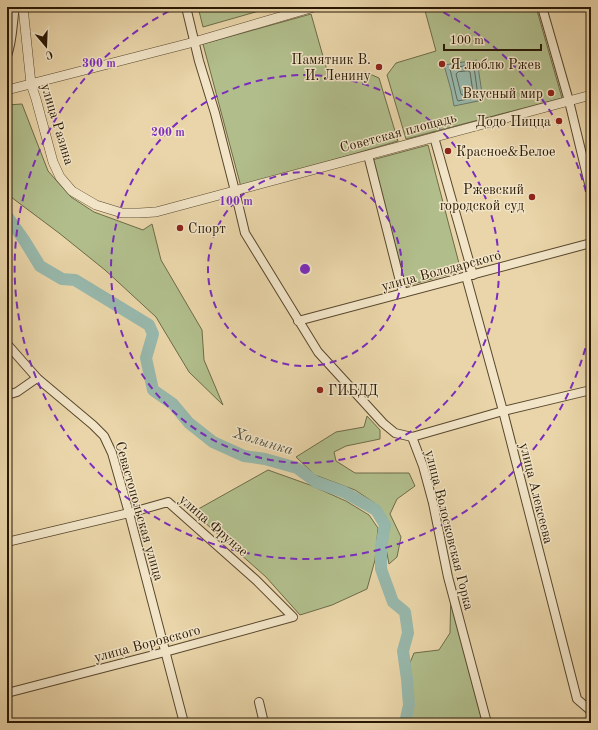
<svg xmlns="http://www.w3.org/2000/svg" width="598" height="730" font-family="'Old Standard TT',serif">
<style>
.green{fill:#b1be8c;stroke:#6d6b48}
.water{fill:#97b8ac;stroke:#6b7869}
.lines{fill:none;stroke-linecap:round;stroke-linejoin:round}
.shore{stroke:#606858;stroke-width:1}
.river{stroke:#97b8ac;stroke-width:12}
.minor-casing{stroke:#59472d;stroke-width:10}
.tertiary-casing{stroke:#59472d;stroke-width:10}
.minor{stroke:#f1e4c7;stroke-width:8}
.tertiary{stroke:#f1e4c7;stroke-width:9}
.ring{fill:none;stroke:#7b2cbf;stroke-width:2;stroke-dasharray:7 5}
.poi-dot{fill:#8f2418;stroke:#f1e4c7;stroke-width:1.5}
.labels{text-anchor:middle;stroke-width:3;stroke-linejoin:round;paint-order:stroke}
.poi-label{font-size:14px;fill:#291804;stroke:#f1e4c7;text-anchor:end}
.street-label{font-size:14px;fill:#291804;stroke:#f1e4c7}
.water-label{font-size:15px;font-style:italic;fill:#50503f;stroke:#f1e4c7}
.centre{fill:#7b2cbf;stroke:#f1e4c7;stroke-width:2}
.ring-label{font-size:12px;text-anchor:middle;font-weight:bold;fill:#7b2cbf;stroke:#f1e4c7;stroke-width:3;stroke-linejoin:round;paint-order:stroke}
</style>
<rect width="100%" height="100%" fill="#e9d5a9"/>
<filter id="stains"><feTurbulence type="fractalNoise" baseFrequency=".005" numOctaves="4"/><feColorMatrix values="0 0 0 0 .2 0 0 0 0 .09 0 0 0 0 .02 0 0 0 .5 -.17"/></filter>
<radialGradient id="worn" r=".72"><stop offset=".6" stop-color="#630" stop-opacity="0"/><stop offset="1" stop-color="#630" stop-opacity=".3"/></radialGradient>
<!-- green -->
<g class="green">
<polygon points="198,7 273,7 203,27"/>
<polygon points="424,7 536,7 562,98 406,139 387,75 396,63 436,51"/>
<polygon points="311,14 330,81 365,72 379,78 398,141 241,187 203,44"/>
<polygon points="22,104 48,171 71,197 94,212 143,230 152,224 161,260 202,330 204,360 223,405 189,372 156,317 105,270 59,233 7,194 7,105"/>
<polygon points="428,145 461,271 406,286 372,160"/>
<polygon points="367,416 380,430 380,439 346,446 334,452 336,461 355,473 409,473 415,486 397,499 390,514 401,537 397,557 389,564 385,543 388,521 376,504 355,490 315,475 296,457 336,432 364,427"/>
<polygon points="268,470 310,485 346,501 369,515 378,528 375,560 367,589 332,605 300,615 266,577 193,512"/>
<polygon points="451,588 486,723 410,723 409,665 414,653 439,650 450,633"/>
</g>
<!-- water -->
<polygon class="water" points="477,60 483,100 454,106 451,90 444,65"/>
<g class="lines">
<!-- shore -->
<g class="shore">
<polygon points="472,65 474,67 478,96 477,97 458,101 457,99 450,69 452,68"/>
<polygon points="468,71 470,72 473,92 471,93 462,95 461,94 456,74 458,72"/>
</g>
<!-- river -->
<polyline class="river" points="7,216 24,240 40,266 62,279 75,280 149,325 153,334 146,358 153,390 173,404 189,423 213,442 244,456 265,459 297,468 316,482 344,492 376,510 385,525 381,547 381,569 393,602 405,612 408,633 403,651 407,679 409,705 405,723"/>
<!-- minor casing -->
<g class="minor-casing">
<g id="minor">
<polyline points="186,7 199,61 215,113 235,191 245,233 318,352 340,376 383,423 395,433 412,437 503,411 591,390"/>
<polyline points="542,7 569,101 591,192"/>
<path d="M7,56C13,39 12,25 15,7"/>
<polyline points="434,137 473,275"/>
<polyline points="368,155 403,293"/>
<polyline points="466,276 503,411 577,699 591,711"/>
<polyline points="298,321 591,243"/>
<polyline points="7,344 37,378 93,425 104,436 112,453 129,513 184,723"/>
<polyline points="7,395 17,392 37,378"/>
<polyline points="412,437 423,466 433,503 448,577 487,723"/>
<polyline points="7,542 129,513 168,502 256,580 293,617 165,652 7,693"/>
<polyline points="259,702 264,723"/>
</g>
</g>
<!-- tertiary casing -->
<g class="tertiary-casing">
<g id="tertiary">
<polyline points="23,7 31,84 36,99 53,162 60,177 72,191 96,205 122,213 139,213 156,212 591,95"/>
<polyline points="7,90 194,42 314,7"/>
</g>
</g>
<!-- minor -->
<use href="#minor" class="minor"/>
<!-- tertiary -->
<use href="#tertiary" class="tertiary"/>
</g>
<!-- distance rings -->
<g class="ring">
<circle cx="305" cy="269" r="97"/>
<circle cx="305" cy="269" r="194"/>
<path d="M591 325A291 291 0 1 1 177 7M433 7A291 291 0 0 1 591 213"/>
</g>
<!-- markers -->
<g class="poi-dot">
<circle cx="442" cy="64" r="4"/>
<circle cx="379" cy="67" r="4"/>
<circle cx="551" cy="93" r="4"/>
<circle cx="559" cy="121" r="4"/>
<circle cx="448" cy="151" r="4"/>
<circle cx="532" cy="197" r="4"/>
<circle cx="180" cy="228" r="4"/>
<circle cx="320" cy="390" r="4"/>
</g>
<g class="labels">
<!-- poi labels -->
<g class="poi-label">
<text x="371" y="64">Памятник В.<tspan x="371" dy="16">И. Ленину</tspan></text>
<text x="450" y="69" text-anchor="start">Я люблю Ржев</text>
<text x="543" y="98">Вкусный мир</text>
<text x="551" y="126">Додо Пицца</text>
<text x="456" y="156" text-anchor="start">Красное&amp;Белое</text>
<text x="524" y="194">Ржевский<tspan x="524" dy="16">городской суд</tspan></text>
<text x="188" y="233" text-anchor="start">Спорт</text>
<text x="328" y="395" text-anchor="start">ГИБДД</text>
</g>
<!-- street labels -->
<g class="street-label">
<text transform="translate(58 124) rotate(73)" y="5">улица Разина</text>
<text transform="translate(398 132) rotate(-15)" y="5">Советская площадь</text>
<text transform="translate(441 270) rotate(-15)" y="5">улица Володарского</text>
<text transform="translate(537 493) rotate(76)" y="5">улица Алексеева</text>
<text transform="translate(140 511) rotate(74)" y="5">Севастопольская улица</text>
<text transform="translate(214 525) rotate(41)" y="5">улица Фрунзе</text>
<text transform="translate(450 530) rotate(76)" y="5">улица Волосковская Горка</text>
<text transform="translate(147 643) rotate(-15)" y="5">улица Воровского</text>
</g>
<!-- water labels -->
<g class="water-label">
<text transform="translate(263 441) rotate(17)" y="5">Холынка</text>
</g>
</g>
<circle cx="305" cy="269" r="6" class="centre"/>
<g class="ring-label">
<text x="99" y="67">300 m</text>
<text x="168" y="136">200 m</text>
<text x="236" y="205">100 m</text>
</g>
<!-- margin -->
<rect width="598" height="730" fill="none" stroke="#e9d5a9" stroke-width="24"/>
<rect x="8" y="8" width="582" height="714" fill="none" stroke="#291804" stroke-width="2"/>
<rect x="12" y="12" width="574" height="706" fill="none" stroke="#291804"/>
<!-- north arrow -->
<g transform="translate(46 46) rotate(161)" stroke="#f1e4c7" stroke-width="3" paint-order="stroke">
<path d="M0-3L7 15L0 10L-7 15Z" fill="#291804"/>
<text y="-6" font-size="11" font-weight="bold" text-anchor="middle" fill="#291804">С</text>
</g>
<!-- scale -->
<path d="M444 44v6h97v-6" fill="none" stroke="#291804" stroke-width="2"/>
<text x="450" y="44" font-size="12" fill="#291804" stroke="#f1e4c7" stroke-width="3" paint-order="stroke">100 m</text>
<rect width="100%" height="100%" filter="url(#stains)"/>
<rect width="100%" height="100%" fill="url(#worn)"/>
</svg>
